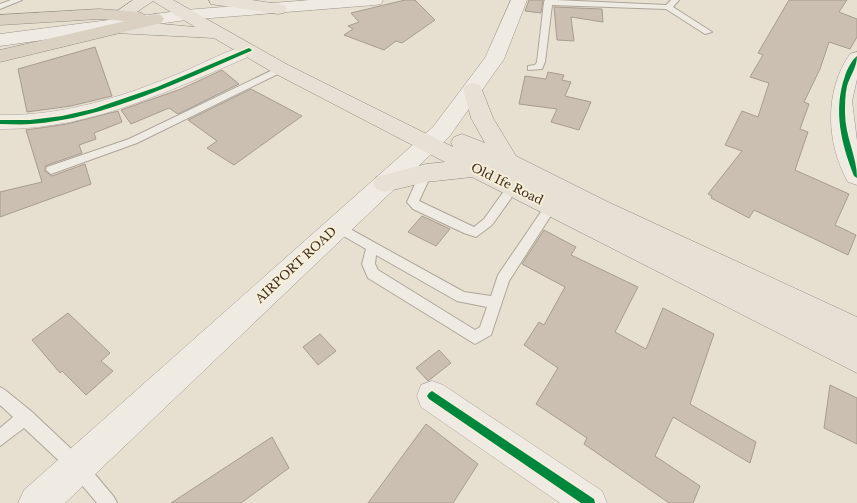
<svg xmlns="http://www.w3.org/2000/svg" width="857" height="503" font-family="'Libre Baskerville',serif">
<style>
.building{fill:#cbbfb2;stroke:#a89c90}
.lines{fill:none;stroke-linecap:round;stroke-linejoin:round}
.lane-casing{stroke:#ada599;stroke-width:2}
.street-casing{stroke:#ada599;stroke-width:1}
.secondary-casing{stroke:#9c958a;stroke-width:1}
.primary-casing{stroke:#928b80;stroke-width:1}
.highway-casing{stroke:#928b80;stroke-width:1}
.lane{fill:#efebe3;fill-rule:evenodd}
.street{fill:#efebe3;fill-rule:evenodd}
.secondary{fill:#efebe3;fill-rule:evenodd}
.primary{fill:#e6e1d4;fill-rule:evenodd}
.highway{fill:#dad1c2;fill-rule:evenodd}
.cycleway-casing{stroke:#f7eed8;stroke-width:3}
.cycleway{fill:#00873e;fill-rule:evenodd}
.labels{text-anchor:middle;stroke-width:4;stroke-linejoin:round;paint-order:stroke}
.street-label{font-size:12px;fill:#3d2e20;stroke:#f7eed8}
</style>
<rect width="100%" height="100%" fill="#e7e0d1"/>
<!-- building -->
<g class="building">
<polygon points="405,0 415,0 435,20 402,43 396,41 384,50 344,35 353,29 348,26 359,22 351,13"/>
<polygon points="529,0 543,0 541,13 525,11"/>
<polygon points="789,0 847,0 839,12 857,19 857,37 850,49 829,42 820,69 804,102 809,104 800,129 808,132 795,170 849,194 835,225 856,235 848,255 754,210 749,218 711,198 712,196 708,194 742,151 725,145 742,111 758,117 769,83 750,77 763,55 758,53"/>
<polygon points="554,7 602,9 603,22 571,17 574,41 557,40"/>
<polygon points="95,47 112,96 71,106 27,112 18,69"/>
<polygon points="222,70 239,84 178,114 169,108 131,124 121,110 181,89"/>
<polygon points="548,72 564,75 562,80 571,82 565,96 591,102 579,130 551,122 557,109 519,104 525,76 546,79"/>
<polygon points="251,89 302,116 234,165 207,148 217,141 188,120"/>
<polygon points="118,111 122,122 94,133 96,139 79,145 82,153 45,166 45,171 52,176 85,164 91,184 0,217 0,192 42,182 26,130 67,124"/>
<polygon points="422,216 450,229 436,246 408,232"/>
<polygon points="544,230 576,247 571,255 638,287 615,332 646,349 663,308 714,334 690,404 756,442 750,463 673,417 655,456 700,486 693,503 669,503 584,444 587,438 536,404 558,368 524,345 539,322 544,325 565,287 522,264"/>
<polygon points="68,313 110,353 101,361 113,371 86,395 62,371 60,373 32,340"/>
<polygon points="320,334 336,351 318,365 303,347"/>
<polygon points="439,350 451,363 428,381 416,368"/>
<polygon points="830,385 857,398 857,444 824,428"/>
<polygon points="426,424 478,464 453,503 368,503"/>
<polygon points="272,437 289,468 241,503 171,503"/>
</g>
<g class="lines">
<!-- lane casing -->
<g class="lane-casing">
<g id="lane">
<polygon points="11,0 22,0 0,9 0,4"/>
<polygon points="556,0 666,5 671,0 679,0 673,7 712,32 705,34 666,9 552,5 545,62 542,69 528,70 528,66 535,65 537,62 544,2 545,0"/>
<polygon points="281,66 284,67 284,71 137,143 51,174 46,170 47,167 129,139"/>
<polygon points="426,169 432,173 419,201 474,227 484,219 509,184 517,184 519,187 492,225 476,237 464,233 413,209 407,202 420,173"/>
<path d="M551,202L557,206L509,281L491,335L475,344L368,278L362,264L366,249L333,230L331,227L337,222L341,224L464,292L491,296L498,275L547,203ZM376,255L457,301L487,307L480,327L475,330L378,270L375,264Z"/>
<polygon points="0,387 5,390 31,411 83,460 114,497 117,503 97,503 71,472 24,428 0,446 0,428 13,417 0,405"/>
</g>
</g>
<!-- street casing -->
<g class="street-casing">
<g id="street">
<path d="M249,45L255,46L258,50L255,54C173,89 91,130 0,129V115C66,116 125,96 185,71C206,62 227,50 249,45Z"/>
<polygon points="432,381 443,385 602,491 607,503 560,503 421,407 417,396 421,385"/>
</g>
</g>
<!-- secondary casing -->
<g class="secondary-casing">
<g id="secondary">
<polygon points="310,0 383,0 381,4 375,5 186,20 0,46 0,34 186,10"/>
<polygon points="511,0 527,0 504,59 449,137 65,503 18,503 24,490 433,127 485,58"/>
<path d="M857,52V79L852,101L857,141V185L848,182C826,143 824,91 850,54Z"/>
</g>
</g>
<!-- primary casing -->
<g class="primary-casing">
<g id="primary">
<polygon points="133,0 173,0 288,65 453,147 451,142 454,137 462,134 485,143 471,118 463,89 466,85 473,83 480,85 493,118 516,156 608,202 857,317 857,373 472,177 426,182 385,192 376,189 373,183 376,177 426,164 445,162 274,73 214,38 115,33 112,29 115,25 121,24 162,24 195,27 153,1 128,18 116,18 113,14"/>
<polygon points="209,0 252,0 284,5 287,9 284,13 278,14 217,5 211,4"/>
</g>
</g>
<!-- highway casing -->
<g class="highway-casing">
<polygon id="highway" points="99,9 139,12 147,16 155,14 161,15 164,19 161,23 0,62 0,50 125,21 99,19 0,25 0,15"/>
</g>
<!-- lane -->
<use href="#lane" class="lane"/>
<!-- street -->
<use href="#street" class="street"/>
<!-- secondary -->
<use href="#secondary" class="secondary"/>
<!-- primary -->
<use href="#primary" class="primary"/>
<!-- highway -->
<use href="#highway" class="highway"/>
<!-- cycleway casing -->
<g class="cycleway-casing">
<g id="cycleway">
<path d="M249,48L252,50L251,51C183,80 105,119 31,124C21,125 10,124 0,124V120H30L62,116L93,109L157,87Z"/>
<path d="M857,56C857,67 850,76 847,86C845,95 845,104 845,113C845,136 857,157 857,178L854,176C841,143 833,110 845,76C847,69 852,60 857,56Z"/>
<polygon points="432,391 594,499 595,503 581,503 429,399 427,396 429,393"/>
</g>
</g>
<!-- cycleway -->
<use href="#cycleway" class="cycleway"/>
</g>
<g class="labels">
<!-- street labels -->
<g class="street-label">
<text transform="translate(507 184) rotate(26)" y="4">Old Ife Road</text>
<text transform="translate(296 265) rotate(-43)" y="4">AIRPORT ROAD</text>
</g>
</g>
</svg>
